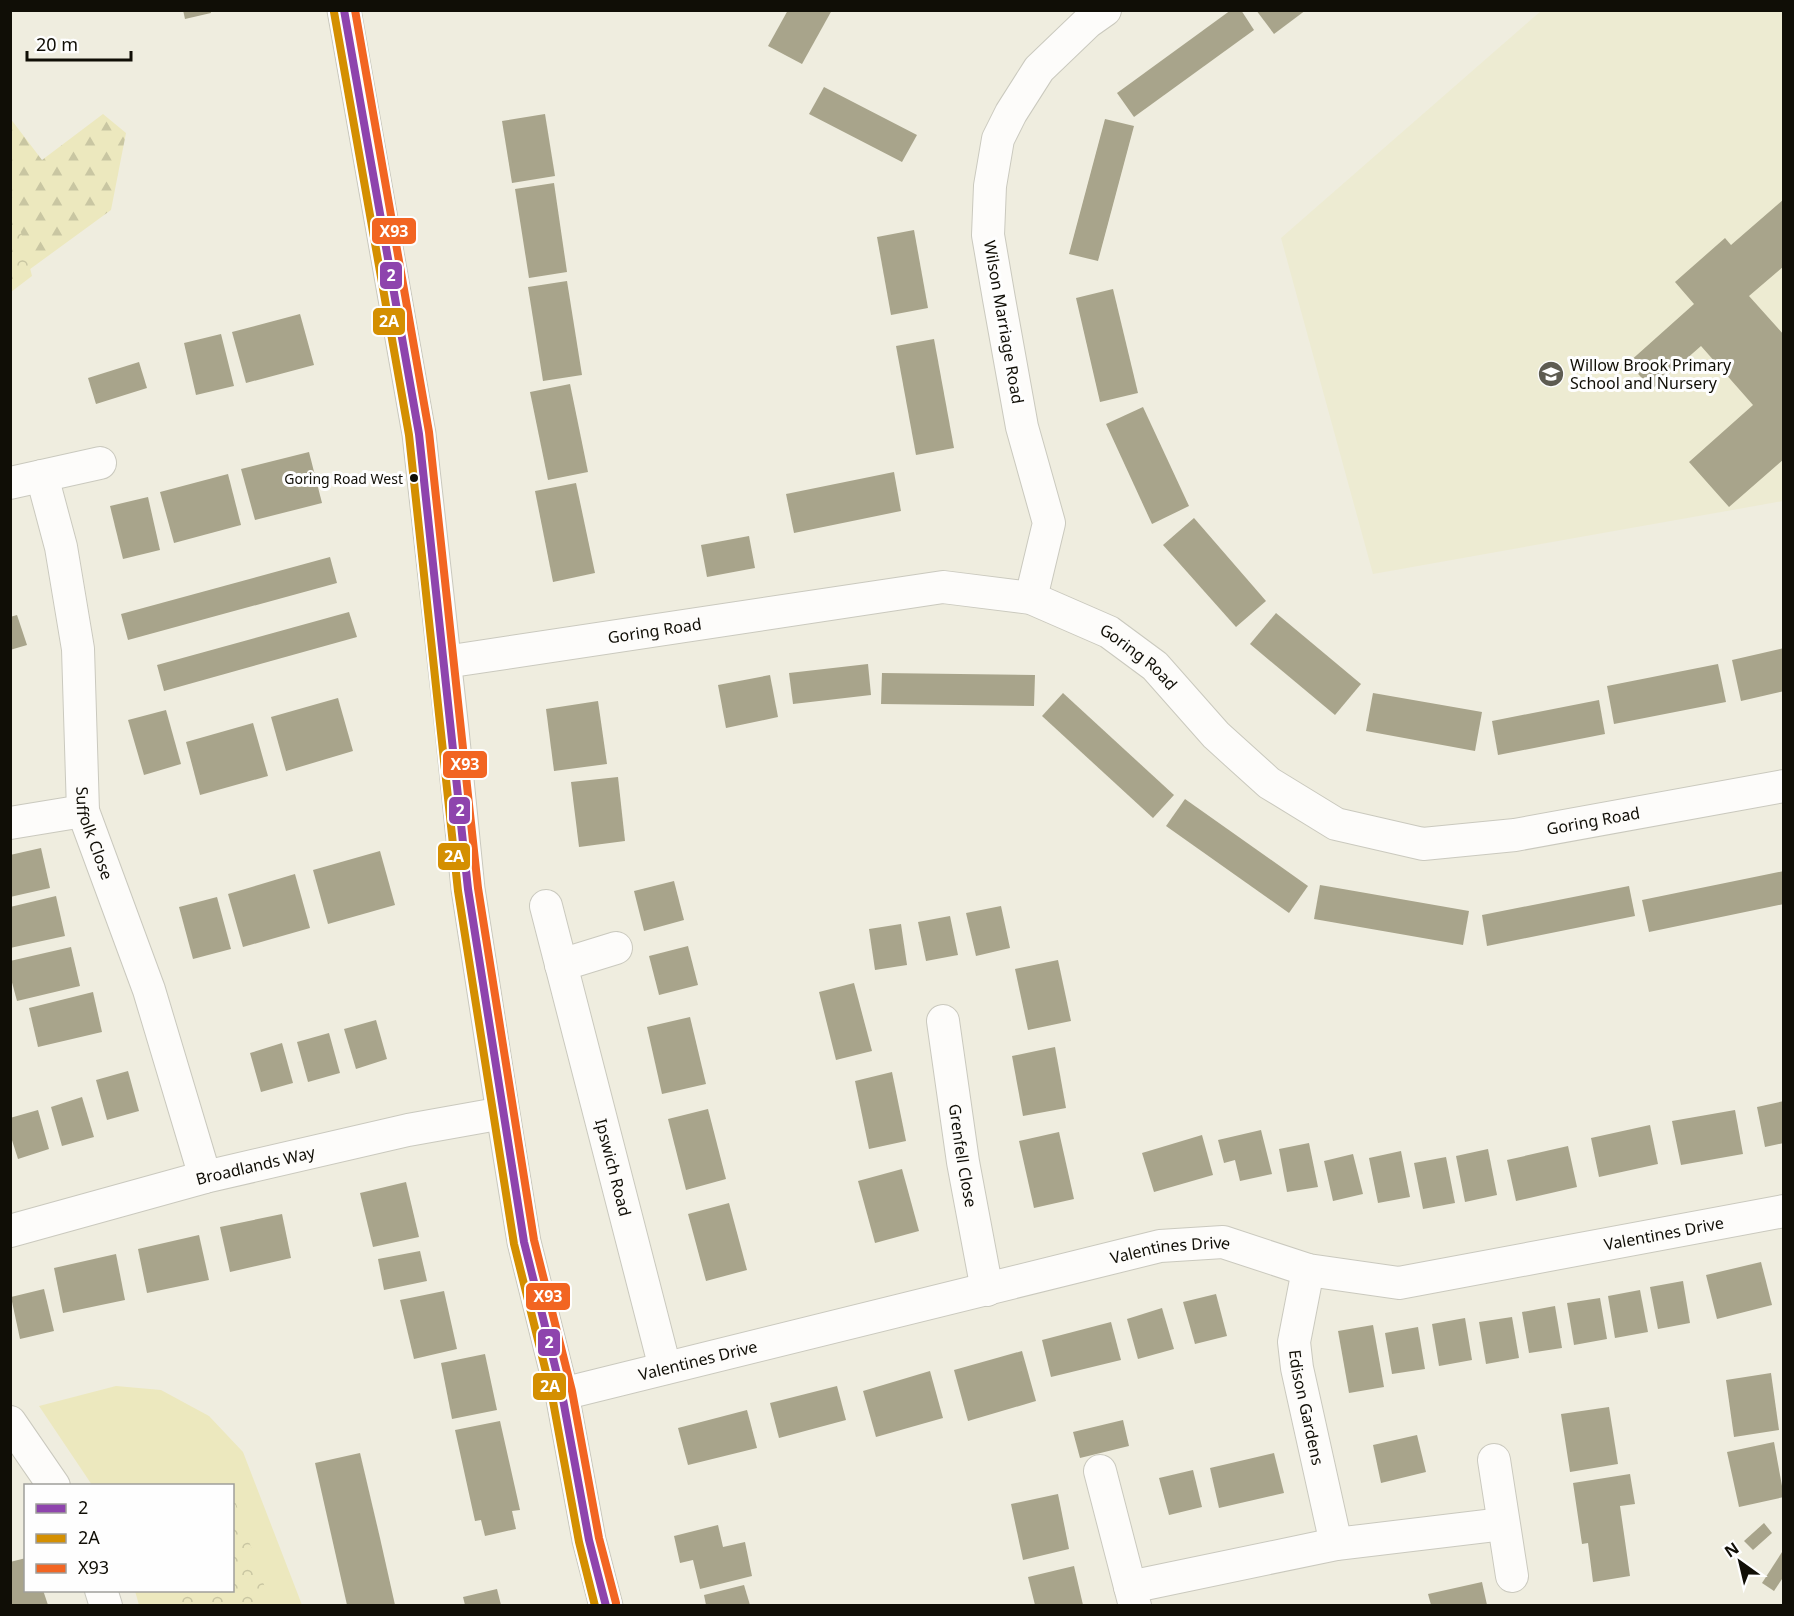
<svg xmlns="http://www.w3.org/2000/svg" width="1794" height="1616" font-family="'Noto Sans',sans-serif">
<style>
.built{fill:#edebd2}
.grass{fill:#ece8be}
.forest{fill:url(#forest-firs)}
.park{fill:url(#park-crowns)}
.building{fill:#a8a48b}
.lines{fill:none;stroke-linecap:round;stroke-linejoin:round}
.street-casing{stroke:#cac9be;stroke-width:34}
.primary-casing{stroke:#cac9be;stroke-width:35}
.street{stroke:#fdfcfa;stroke-width:32}
.primary{stroke:#fdfcfa;stroke-width:33}
.bus-1-casing{stroke:#fefefe;stroke-width:12}
.bus-2-casing{stroke:#fefefe;stroke-width:12}
.bus-3-casing{stroke:#fefefe;stroke-width:12}
.bus-1{stroke:#8e44ad;stroke-width:8}
.bus-2{stroke:#d48f01;stroke-width:8}
.bus-3{stroke:#f26522;stroke-width:8}
.bus-dot{fill:#100e06;stroke:#fefefe;stroke-width:2}
.labels{text-anchor:middle;stroke-width:6;stroke-linejoin:round;paint-order:stroke}
.bus-label{font-size:14px;fill:#100e06;stroke:#fefefe;text-anchor:end}
.street-label{font-size:16px;fill:#100e06;stroke:#fefefe}
.poi-label{font-size:16px;fill:#100e06;stroke:#fefefe;text-anchor:start}
.line-badge{stroke:#fefefe;stroke-width:2}
.badge-label{font-size:16px;text-anchor:middle;font-weight:bold;fill:#fff}
</style>
<defs>
<pattern id="forest-firs" width="22" height="20" patternUnits="userSpaceOnUse" patternTransform="scale(1.5)"><rect width="22" height="20" fill="#ece8be"/><path d="M5 1l3.5 6h-7zM16 11l3.5 6h-7z" fill="#c9c6a2"/></pattern>
<pattern id="park-crowns" width="20" height="18" patternUnits="userSpaceOnUse" patternTransform="scale(1.5)"><rect width="20" height="18" fill="#ece8be"/><path d="M2 6a3 3 0 1 1 6 0M12 15a3 3 0 1 1 6 0" fill="none" stroke="#c9c6a2"/></pattern>
</defs>
<rect width="100%" height="100%" fill="#efeddf"/>
<!-- built -->
<polygon class="built" points="1541,11 1783,11 1783,501 1373,574 1281,238"/>
<!-- grass -->
<polygon class="grass" points="116,1386 161,1390 209,1416 243,1452 302,1605 139,1605 135,1591 232,1590 232,1486 92,1485 39,1406"/>
<!-- forest -->
<polygon class="forest" points="103,114 126,133 111,210 11,283 10,118 42,160"/>
<!-- park -->
<g class="park">
<polygon points="10,189 32,276 11,292 10,292"/>
<polygon points="233,1495 270,1602 260,1606 182,1605 177,1591 232,1590"/>
</g>
<!-- building -->
<g class="building">
<polygon points="183,10 210,10 211,13 185,19"/>
<polygon points="788,10 832,10 802,64 768,46"/>
<polygon points="1231,10 1241,10 1254,30 1134,117 1117,93"/>
<polygon points="1256,10 1306,10 1274,34"/>
<polygon points="824,87 917,135 902,162 809,114"/>
<polygon points="545,114 555,176 512,183 502,121"/>
<polygon points="1105,119 1134,126 1098,261 1069,254"/>
<polygon points="554,183 567,272 529,278 515,189"/>
<polygon points="1784,199 1784,266 1749,296 1784,335 1784,459 1729,507 1689,462 1753,405 1701,346 1652,389 1628,363 1694,304 1675,282 1725,238 1731,245"/>
<polygon points="914,230 928,308 891,315 877,237"/>
<polygon points="567,281 582,375 543,381 528,287"/>
<polygon points="1113,289 1138,393 1100,402 1076,298"/>
<polygon points="300,314 314,365 246,383 232,332"/>
<polygon points="221,334 234,386 196,395 184,343"/>
<polygon points="934,339 954,448 916,455 896,346"/>
<polygon points="139,362 147,388 96,404 88,378"/>
<polygon points="570,384 588,472 548,480 530,392"/>
<polygon points="1143,407 1189,506 1152,524 1106,424"/>
<polygon points="309,452 322,503 255,520 241,469"/>
<polygon points="894,472 901,511 794,533 786,494"/>
<polygon points="228,474 241,525 174,543 160,492"/>
<polygon points="576,483 595,573 553,582 535,491"/>
<polygon points="148,497 160,550 123,559 110,506"/>
<polygon points="1194,518 1266,601 1236,627 1163,545"/>
<polygon points="749,536 755,568 707,577 701,545"/>
<polygon points="330,557 337,583 128,640 121,614"/>
<polygon points="349,612 357,637 164,691 157,665"/>
<polygon points="1276,613 1361,684 1335,715 1250,644"/>
<polygon points="17,615 27,645 10,650 10,617"/>
<polygon points="1784,648 1784,691 1741,701 1732,660"/>
<polygon points="868,664 871,695 793,704 789,673"/>
<polygon points="1718,664 1726,702 1614,724 1607,686"/>
<polygon points="882,673 1035,675 1034,706 881,704"/>
<polygon points="770,675 778,717 726,728 718,685"/>
<polygon points="1063,693 1174,795 1153,818 1042,716"/>
<polygon points="1373,693 1482,712 1475,751 1366,731"/>
<polygon points="338,698 353,751 286,771 271,717"/>
<polygon points="1599,700 1605,734 1498,755 1492,721"/>
<polygon points="598,701 607,764 554,771 546,709"/>
<polygon points="166,710 181,764 144,775 128,720"/>
<polygon points="253,723 268,776 200,795 186,742"/>
<polygon points="618,777 625,841 579,847 571,782"/>
<polygon points="1185,799 1308,886 1289,913 1166,826"/>
<polygon points="41,848 50,888 10,897 10,855"/>
<polygon points="380,851 395,905 328,924 313,870"/>
<polygon points="1784,871 1784,904 1649,932 1642,900"/>
<polygon points="295,874 310,928 243,947 228,894"/>
<polygon points="674,881 684,920 644,931 634,891"/>
<polygon points="1320,885 1469,911 1463,945 1314,919"/>
<polygon points="1629,886 1635,916 1487,946 1482,915"/>
<polygon points="56,896 65,936 10,948 10,907"/>
<polygon points="217,897 231,949 193,959 179,907"/>
<polygon points="1001,906 1010,948 976,956 966,913"/>
<polygon points="950,916 958,955 926,961 918,922"/>
<polygon points="901,924 907,965 875,970 869,929"/>
<polygon points="688,946 698,985 659,995 649,956"/>
<polygon points="71,947 80,986 17,1001 10,975 10,961"/>
<polygon points="1058,960 1071,1021 1028,1030 1015,969"/>
<polygon points="854,983 872,1051 836,1060 819,992"/>
<polygon points="93,992 102,1032 38,1047 29,1008"/>
<polygon points="690,1017 706,1084 662,1094 647,1027"/>
<polygon points="376,1020 387,1059 356,1069 344,1029"/>
<polygon points="329,1033 340,1073 308,1082 297,1042"/>
<polygon points="282,1043 293,1083 261,1092 250,1053"/>
<polygon points="1055,1047 1066,1108 1023,1116 1012,1056"/>
<polygon points="128,1071 139,1111 107,1120 96,1080"/>
<polygon points="892,1072 906,1141 869,1149 855,1081"/>
<polygon points="82,1097 94,1137 62,1146 51,1107"/>
<polygon points="1784,1101 1784,1143 1765,1147 1757,1107"/>
<polygon points="708,1109 726,1179 686,1190 668,1119"/>
<polygon points="38,1110 49,1149 18,1159 10,1134 10,1118"/>
<polygon points="1735,1110 1743,1154 1681,1165 1672,1121"/>
<polygon points="1650,1125 1658,1164 1599,1177 1591,1138"/>
<polygon points="1261,1130 1272,1174 1240,1181 1235,1160 1224,1163 1218,1140"/>
<polygon points="1059,1132 1074,1199 1034,1208 1019,1141"/>
<polygon points="1202,1135 1213,1175 1154,1192 1142,1153"/>
<polygon points="1309,1143 1318,1187 1287,1192 1279,1149"/>
<polygon points="1568,1146 1577,1187 1516,1201 1507,1160"/>
<polygon points="1488,1149 1497,1195 1465,1202 1456,1156"/>
<polygon points="1401,1151 1410,1197 1378,1203 1369,1158"/>
<polygon points="1353,1154 1363,1194 1333,1201 1324,1161"/>
<polygon points="1446,1157 1455,1203 1423,1209 1414,1163"/>
<polygon points="902,1169 919,1231 875,1243 858,1181"/>
<polygon points="406,1182 419,1237 373,1247 360,1193"/>
<polygon points="729,1203 747,1270 706,1281 688,1214"/>
<polygon points="282,1214 291,1258 230,1272 220,1227"/>
<polygon points="199,1235 209,1280 147,1293 138,1249"/>
<polygon points="420,1251 427,1281 384,1290 378,1259"/>
<polygon points="116,1254 125,1300 63,1313 54,1268"/>
<polygon points="1761,1262 1772,1305 1717,1319 1706,1275"/>
<polygon points="1683,1281 1690,1323 1658,1329 1650,1287"/>
<polygon points="44,1289 54,1331 20,1339 11,1297"/>
<polygon points="1640,1290 1648,1332 1615,1338 1608,1296"/>
<polygon points="444,1291 457,1349 414,1359 400,1300"/>
<polygon points="1216,1294 1227,1336 1195,1344 1183,1302"/>
<polygon points="1600,1298 1607,1339 1574,1345 1567,1303"/>
<polygon points="1555,1306 1562,1348 1529,1353 1522,1312"/>
<polygon points="1162,1308 1174,1349 1138,1359 1127,1319"/>
<polygon points="1512,1317 1519,1358 1486,1364 1479,1322"/>
<polygon points="1465,1318 1472,1360 1439,1366 1432,1324"/>
<polygon points="1111,1322 1121,1360 1051,1377 1042,1340"/>
<polygon points="1373,1325 1384,1387 1349,1393 1338,1331"/>
<polygon points="1418,1327 1425,1369 1392,1374 1385,1333"/>
<polygon points="1022,1351 1036,1401 968,1421 954,1370"/>
<polygon points="485,1354 497,1410 452,1419 441,1363"/>
<polygon points="930,1371 943,1418 876,1437 863,1391"/>
<polygon points="1771,1373 1779,1430 1734,1437 1726,1380"/>
<polygon points="837,1386 846,1420 779,1438 770,1403"/>
<polygon points="1609,1407 1618,1464 1570,1472 1561,1414"/>
<polygon points="747,1410 757,1448 688,1465 678,1428"/>
<polygon points="1123,1420 1129,1446 1080,1458 1073,1432"/>
<polygon points="500,1421 520,1510 512,1511 516,1529 485,1536 481,1520 475,1521 455,1430"/>
<polygon points="1417,1435 1426,1472 1381,1483 1373,1445"/>
<polygon points="1774,1442 1784,1497 1739,1507 1727,1452"/>
<polygon points="360,1453 380,1538 395,1605 347,1605 315,1463"/>
<polygon points="1274,1453 1284,1493 1219,1508 1210,1468"/>
<polygon points="1193,1470 1202,1507 1169,1515 1159,1478"/>
<polygon points="1630,1474 1635,1504 1620,1506 1630,1576 1593,1582 1588,1543 1582,1544 1573,1483"/>
<polygon points="1058,1494 1069,1549 1023,1560 1011,1504"/>
<polygon points="1764,1523 1772,1533 1753,1550 1744,1541"/>
<polygon points="718,1525 723,1547 745,1542 752,1576 700,1589 693,1560 680,1563 674,1536"/>
<polygon points="1784,1549 1784,1576 1774,1591 1762,1583"/>
<polygon points="26,1558 26,1590 43,1590 48,1605 10,1605 10,1562"/>
<polygon points="1074,1566 1083,1605 1035,1605 1028,1577"/>
<polygon points="1482,1582 1487,1605 1431,1605 1428,1594"/>
<polygon points="744,1585 750,1605 706,1605 704,1595"/>
<polygon points="497,1589 501,1605 465,1605 463,1597"/>
</g>
<g class="lines">
<!-- street casing -->
<g class="street-casing">
<g id="street">
<path id="s1" d="M42,476L61,547L78,649L83,811L149,990L205,1177"/>
<polyline points="10,483 100,463"/>
<polyline points="1031,598 1049,523 1022,427 999,299 988,235 990,186 998,139 1011,113 1039,69 1088,22 1105,10"/>
<path id="s2" d="M445,662L943,587L1031,598L1109,632L1155,666L1216,735L1269,783L1336,824L1423,844L1515,835L1784,786"/>
<polyline points="10,823 83,811"/>
<path id="s3" d="M546,906L665,1368"/>
<polyline points="561,965 616,948"/>
<path id="s4" d="M943,1021L963,1162L987,1290"/>
<path id="s5" d="M10,1231L205,1177L408,1130L503,1113"/>
<path id="s6" d="M1308,1270L1294,1342L1297,1368L1336,1544"/>
<path id="s7" d="M562,1394L1160,1246L1223,1242L1308,1270L1399,1283L1784,1211"/>
<polyline points="10,1422 54,1486"/>
<polyline points="1494,1460 1512,1576"/>
<polyline points="1100,1471 1135,1606"/>
<polyline points="1130,1587 1336,1544 1503,1524"/>
<polyline points="101,1590 106,1606"/>
</g>
</g>
<!-- primary casing -->
<g class="primary-casing">
<polyline id="primary" points="344,10 419,434 452,730 468,889 503,1113 524,1242 562,1394 589,1540 606,1606"/>
</g>
<!-- street -->
<use href="#street" class="street"/>
<!-- primary -->
<use href="#primary" class="primary"/>
<!-- bus-1 casing -->
<g class="bus-1-casing">
<polyline id="bus-1" points="344,10 419,434 468,889 524,1242 562,1394 589,1540 606,1606"/>
</g>
<!-- bus-2 casing -->
<g class="bus-2-casing">
<polyline id="bus-2" points="334,12 409,435 458,891 514,1244 552,1396 579,1542 595,1606"/>
</g>
<!-- bus-3 casing -->
<g class="bus-3-casing">
<polyline id="bus-3" points="355,10 429,432 478,888 534,1240 572,1391 599,1538 616,1603"/>
</g>
<!-- bus-1 -->
<use href="#bus-1" class="bus-1"/>
<!-- bus-2 -->
<use href="#bus-2" class="bus-2"/>
<!-- bus-3 -->
<use href="#bus-3" class="bus-3"/>
</g>
<!-- icons -->
<defs>
<g id="school-disc" transform="scale(1.35)"><circle r="9.5" fill="#5e5c52" stroke="#fefefe"/><path d="M0-5L7-2L0 1L-7-2ZM-4 1L0 2.5L4 1V4Q0 6-4 4Z" fill="#fff"/></g>
</defs>
<g fill-rule="evenodd">
<use href="#school-disc" x="1551" y="374"/>
</g>
<!-- markers -->
<circle class="bus-dot" cx="414" cy="478" r="5"/>
<g class="labels">
<!-- bus labels -->
<g class="bus-label">
<text x="403" y="484">Goring Road West</text>
</g>
<!-- street labels -->
<g class="street-label">
<text transform="translate(1004 322) rotate(80)" y="6">Wilson Marriage Road</text>
<text dy="6" stroke="none"><textPath href="#s2" startOffset="212">Goring Road</textPath></text>
<text dy="6" stroke="none"><textPath href="#s2" startOffset="716">Goring Road</textPath></text>
<text dy="6" stroke="none"><textPath href="#s2" startOffset="1238">Goring Road</textPath></text>
<text dy="6" stroke="none"><textPath href="#s1" startOffset="363">Suffolk Close</textPath></text>
<text dy="6" stroke="none"><textPath href="#s4" startOffset="136">Grenfell Close</textPath></text>
<text dy="6" stroke="none"><textPath href="#s5" startOffset="254">Broadlands Way</textPath></text>
<text dy="6" stroke="none"><textPath href="#s3" startOffset="270">Ipswich Road</textPath></text>
<text dy="6" stroke="none"><textPath href="#s7" startOffset="1130">Valentines Drive</textPath></text>
<text dy="6" stroke="none"><textPath href="#s7" startOffset="626">Valentines Drive</textPath></text>
<text dy="6" stroke="none"><textPath href="#s7" startOffset="140">Valentines Drive</textPath></text>
<text dy="6" stroke="none"><textPath href="#s6" startOffset="140">Edison Gardens</textPath></text>
</g>
<!-- poi labels -->
<g class="poi-label">
<text x="1570" y="371">Willow Brook Primary<tspan x="1570" dy="18">School and Nursery</tspan></text>
</g>
</g>
<g class="line-badge">
<rect x="371" y="217" width="46" height="28" rx="6" fill="#f26522"/>
<rect x="379" y="261" width="24" height="29" rx="6" fill="#8e44ad"/>
<rect x="372" y="307" width="34" height="29" rx="6" fill="#d48f01"/>
<rect x="442" y="750" width="46" height="29" rx="6" fill="#f26522"/>
<rect x="448" y="796" width="23" height="29" rx="6" fill="#8e44ad"/>
<rect x="437" y="842" width="34" height="29" rx="6" fill="#d48f01"/>
<rect x="525" y="1282" width="46" height="29" rx="6" fill="#f26522"/>
<rect x="537" y="1328" width="24" height="29" rx="6" fill="#8e44ad"/>
<rect x="532" y="1372" width="35" height="29" rx="6" fill="#d48f01"/>
</g>
<g class="badge-label">
<text x="394" y="237">X93</text>
<text x="391" y="281">2</text>
<text x="389" y="327">2A</text>
<text x="465" y="770">X93</text>
<text x="460" y="816">2</text>
<text x="454" y="862">2A</text>
<text x="548" y="1302">X93</text>
<text x="549" y="1348">2</text>
<text x="550" y="1392">2A</text>
</g>
<!-- border -->
<rect width="1794" height="1616" fill="none" stroke="#100e06" stroke-width="24"/>
<!-- legend -->
<rect x="24" y="1484" width="210" height="108" fill="#fefefe" stroke="#9f9e9b" stroke-width="1.5"/>
<rect x="36" y="1504" width="30" height="9" fill="#8e44ad" stroke="#9f9e9b" stroke-width="1.5"/>
<text x="78" y="1514" font-size="18" fill="#100e06">2</text>
<rect x="36" y="1534" width="30" height="9" fill="#d48f01" stroke="#9f9e9b" stroke-width="1.5"/>
<text x="78" y="1544" font-size="18" fill="#100e06">2A</text>
<rect x="36" y="1564" width="30" height="9" fill="#f26522" stroke="#9f9e9b" stroke-width="1.5"/>
<text x="78" y="1574" font-size="18" fill="#100e06">X93</text>
<!-- north arrow -->
<g transform="translate(1740 1562) rotate(326)" stroke="#fefefe" stroke-width="4.5" paint-order="stroke">
<path d="M0-4.5L10 22L0 15L-10 22Z" fill="#100e06"/>
<text y="-9" font-size="16" font-weight="bold" text-anchor="middle" fill="#100e06">N</text>
</g>
<!-- scale -->
<path d="M27 51v9h104v-9" fill="none" stroke="#100e06" stroke-width="3"/>
<text x="36" y="51" font-size="18" fill="#100e06" stroke="#fefefe" stroke-width="4.5" paint-order="stroke">20 m</text>
</svg>
